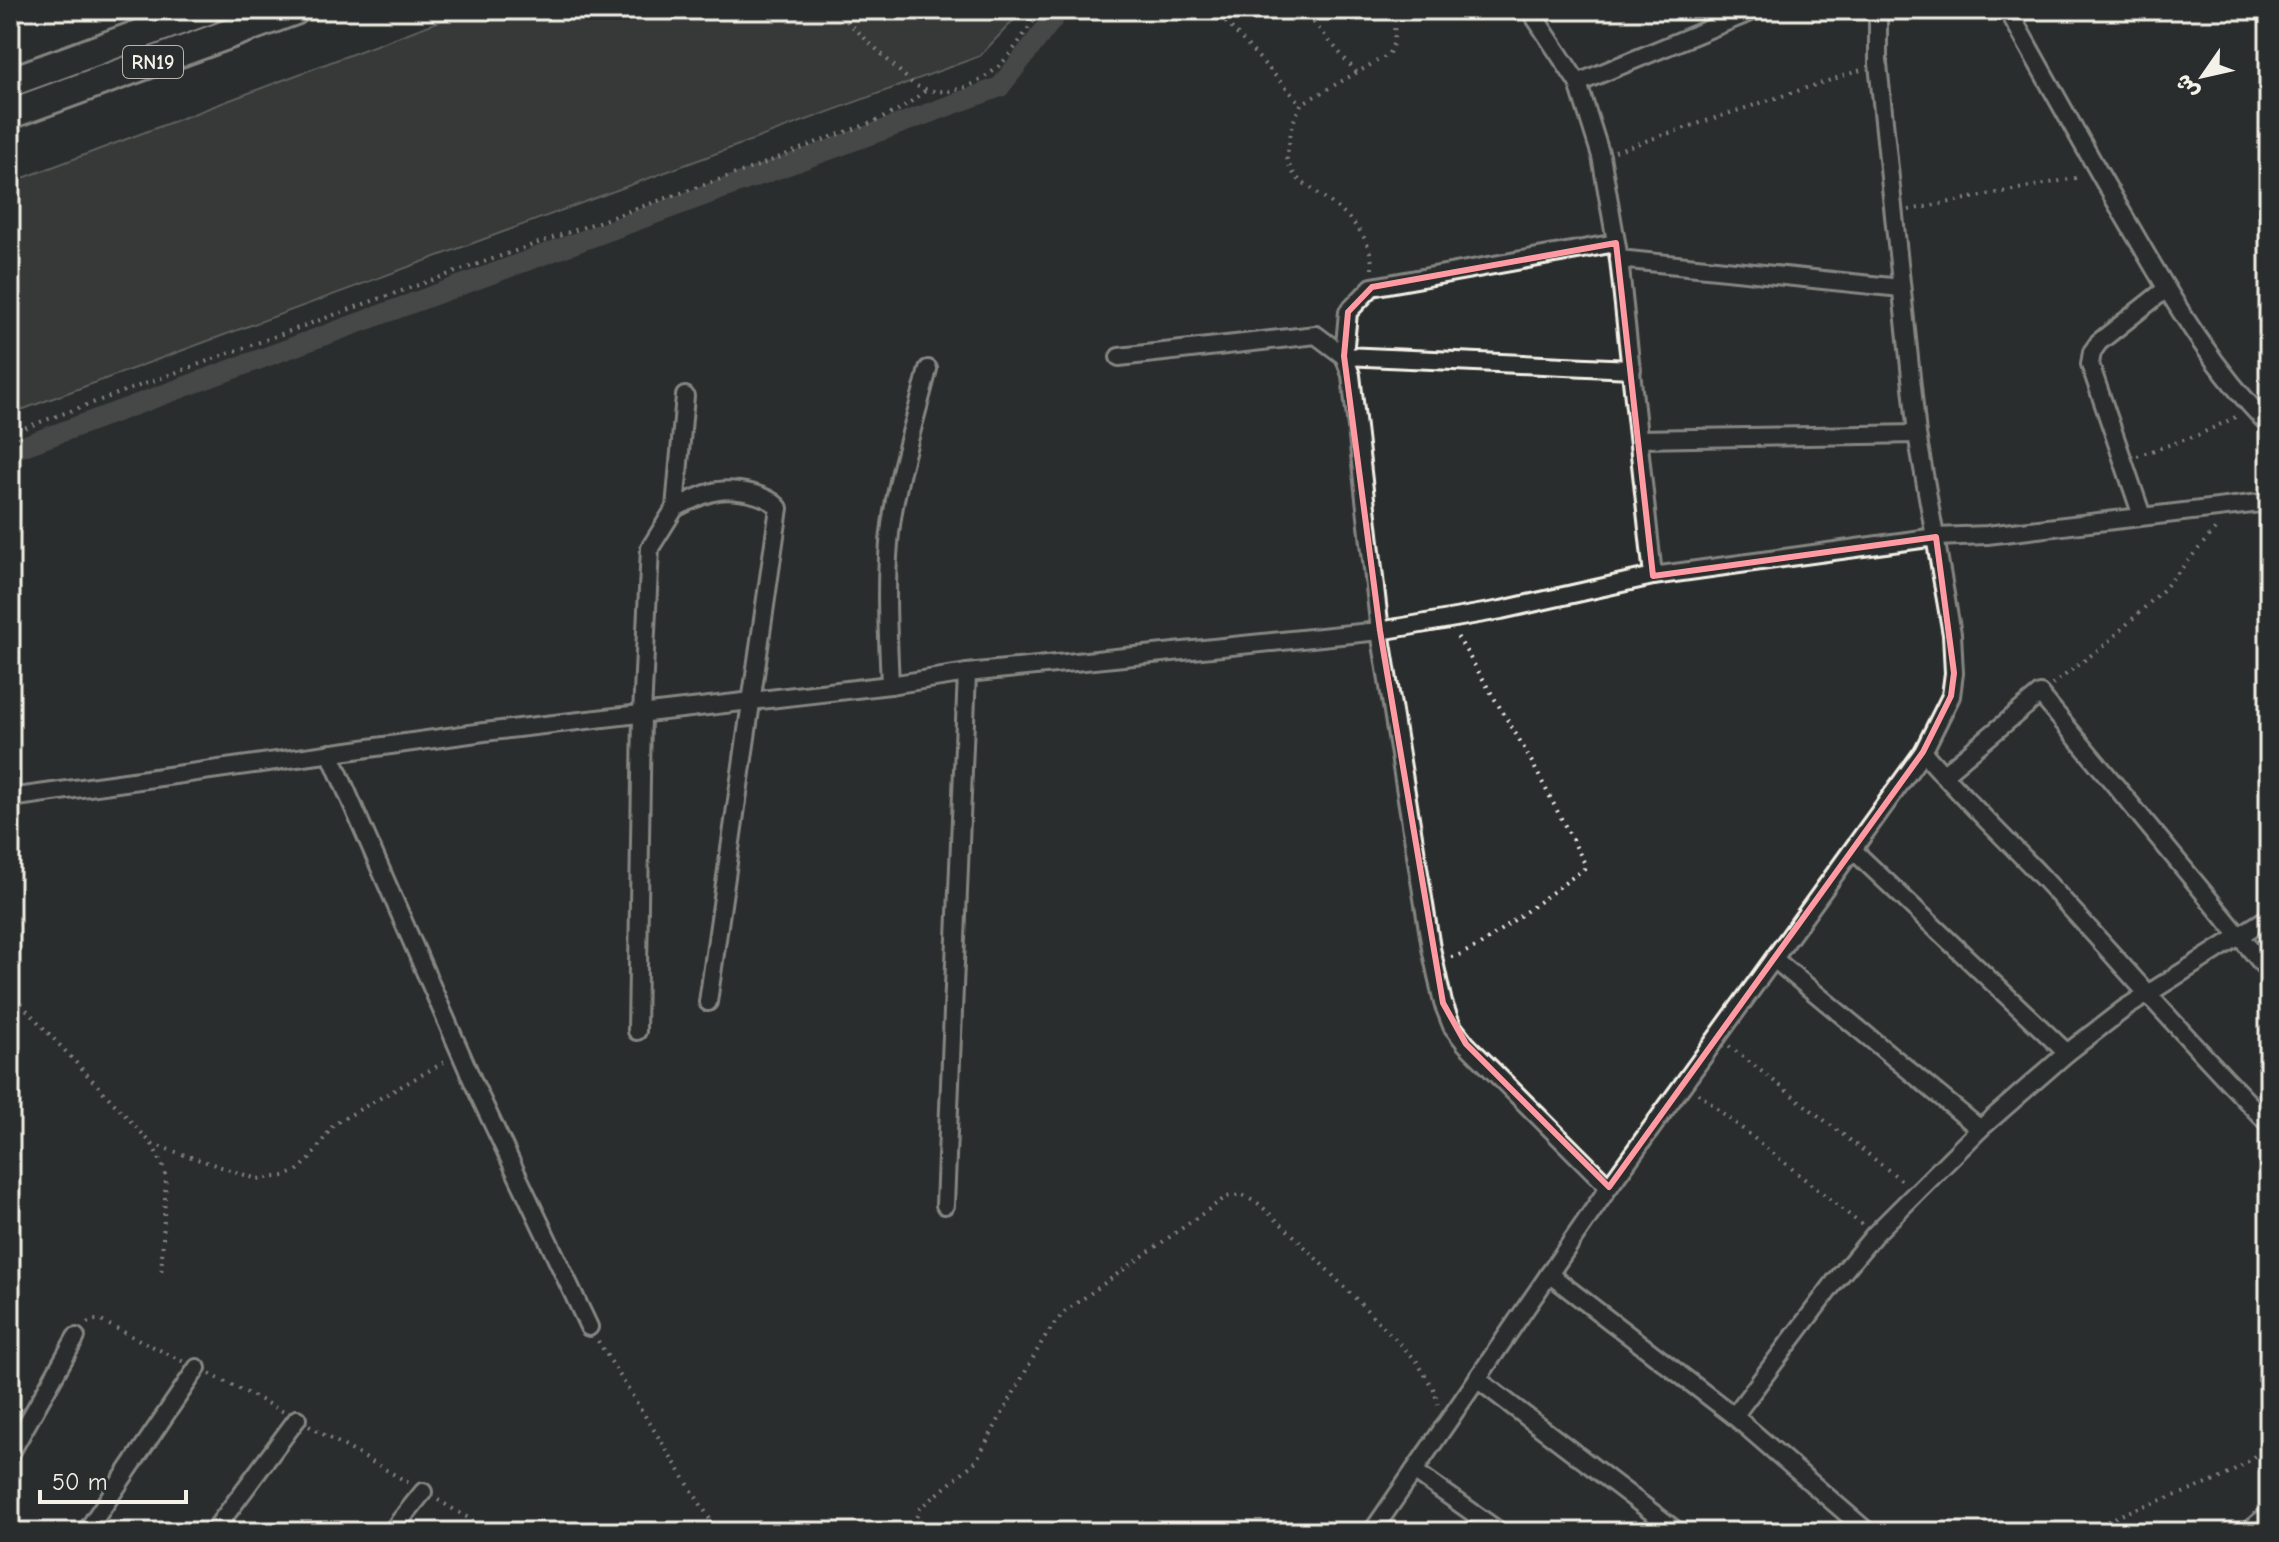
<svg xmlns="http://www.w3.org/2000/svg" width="2279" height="1542" font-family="'Comic Neue','Playpen Sans Arabic',sans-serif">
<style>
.green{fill:#444645;stroke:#9c9c96;stroke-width:2}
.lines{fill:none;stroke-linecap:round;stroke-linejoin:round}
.canal{stroke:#676866;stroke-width:20}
.street-casing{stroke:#f4f1e8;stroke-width:22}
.highway-casing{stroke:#f4f1e8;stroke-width:34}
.path{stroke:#f4f1e8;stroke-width:4;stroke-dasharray:2 6;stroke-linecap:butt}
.street{stroke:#2a2d2e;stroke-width:16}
.highway{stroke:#2a2d2e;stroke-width:28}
.marked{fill:none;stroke:#ff9aa2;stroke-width:6;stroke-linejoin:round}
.labels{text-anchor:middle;stroke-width:8;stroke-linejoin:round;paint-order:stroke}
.shield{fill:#2a2d2e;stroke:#b7b6b0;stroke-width:2}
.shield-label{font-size:20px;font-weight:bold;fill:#f4f1e8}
</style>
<rect width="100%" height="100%" fill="#2a2d2e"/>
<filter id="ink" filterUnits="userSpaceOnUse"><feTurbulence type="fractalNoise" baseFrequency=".0125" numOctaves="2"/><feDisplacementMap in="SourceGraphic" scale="16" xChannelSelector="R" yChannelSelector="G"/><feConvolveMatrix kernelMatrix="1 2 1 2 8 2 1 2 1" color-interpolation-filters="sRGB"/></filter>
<g filter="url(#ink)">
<!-- green -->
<polygon class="green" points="469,10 1023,10 980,56 10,414 10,183"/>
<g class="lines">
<!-- canal -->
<polyline class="canal" points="10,451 1000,87 1060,10"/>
<!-- street casing -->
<g class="street-casing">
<g id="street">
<polyline points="1530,10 1578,83 1601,156 1619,259 1653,576"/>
<path d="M2008,10C2051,87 2093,164 2138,240C2176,306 2215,371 2269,425"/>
<polyline points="1578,83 1755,10"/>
<polyline points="1616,243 1372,287 1348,312 1344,356 1632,369"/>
<polyline points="1619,259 1901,288"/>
<polyline points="1119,357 1316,335 1344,356 1351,375 1380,631 1431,948 1443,1003 1452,1026 1466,1044 1609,1187"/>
<polyline points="1639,439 1917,434"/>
<path d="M675,508C688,502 703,493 718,491C735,488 768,494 779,508L708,1002"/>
<polyline points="2142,516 2090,364 2092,352 2099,342 2166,289"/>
<path d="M890,685C888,637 885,590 889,543C894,484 914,426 928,369"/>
<path d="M1923,752C1960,795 2002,835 2041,876C2117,958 2190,1044 2269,1124"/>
<polyline points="330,753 474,1084 589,1327"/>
<polyline points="1943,775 2040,694 2269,972"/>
<polyline points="10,798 484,732 890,685 967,673 1380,631 1501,610 1653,576 1936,537 1987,535 2269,502"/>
<polyline points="1853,850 2067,1053"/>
<polyline points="1774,959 1980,1129"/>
<polyline points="637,1031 642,714 650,548 675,508 685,396"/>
<polyline points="945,1205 967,673"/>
<polyline points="1549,1274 1734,1416 1868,1532"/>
<polyline points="1477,1379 1678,1532"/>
<polyline points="1734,1416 1834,1283 1874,1235 1980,1129 2067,1053 2124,1009 2269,917"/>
<polyline points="10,1454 76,1337"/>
<polyline points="1414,1471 1500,1532"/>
<polyline points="86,1532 197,1368"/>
<polyline points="213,1532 297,1419"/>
<polyline points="391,1532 423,1492"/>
<polyline points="1372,1532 1609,1187 1923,752 1951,696 1954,673 1952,634 1917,434 1878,64 1878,10"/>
<polyline points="2247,1532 2269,1514"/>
</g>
</g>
<!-- highway casing -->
<g class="highway-casing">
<g id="highway">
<polyline points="10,82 207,10"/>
<polyline points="10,114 295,10"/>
</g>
</g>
<!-- path -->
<g class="path">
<path d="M835,10L913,84C942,100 975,88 999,66C1015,50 1028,28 1041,10"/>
<polyline points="1215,10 1301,104"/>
<polyline points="1303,10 1357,73"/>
<polyline points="1615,151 1861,70"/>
<polyline points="1909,210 2081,177"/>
<path d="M1372,269C1373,225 1328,202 1297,178L1291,170L1287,159L1292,125L1301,104L1388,55L1394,42L1395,10"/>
<polyline points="10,433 364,304 758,166 820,141 874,122 901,109 925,91"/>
<polyline points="2137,456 2198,435 2240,415"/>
<polyline points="2052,685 2107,643 2162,591 2218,526"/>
<polyline points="1451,957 1457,956 1480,945 1584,869 1585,864 1526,751 1457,636"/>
<polyline points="10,992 152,1144 162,1164 166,1178 161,1277"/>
<polyline points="1729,1046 1905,1183"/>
<polyline points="1698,1093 1863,1226"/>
<polyline points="152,1144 257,1179 285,1176 297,1171 310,1159 334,1124 448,1060"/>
<polyline points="87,1323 93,1320 99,1320 184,1362"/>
<polyline points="598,1341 718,1532"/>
<polyline points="210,1374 284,1412"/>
<polyline points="309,1426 409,1483"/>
<polyline points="438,1500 470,1519 485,1532"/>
<polyline points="913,1532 912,1527 920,1509 976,1461 1044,1338 1064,1312 1226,1197 1242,1195 1259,1204 1294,1236 1416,1360 1434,1390 1438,1404"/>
<path d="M2086,1532C2103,1523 2120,1515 2138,1508C2184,1491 2237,1482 2269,1440"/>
</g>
<!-- street -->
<use href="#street" class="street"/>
<!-- highway -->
<use href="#highway" class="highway"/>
</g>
</g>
<!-- marked area -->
<path d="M0 0H2279V1542H0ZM1616,243L1653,576L1936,537L1954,673L1951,696L1923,752L1609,1187L1466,1044L1443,1003L1380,631L1344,356L1348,312L1372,287Z" fill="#2a2d2e" fill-opacity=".55" fill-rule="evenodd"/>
<path class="marked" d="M1616,243L1653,576L1936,537L1954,673L1951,696L1923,752L1609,1187L1466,1044L1443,1003L1380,631L1344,356L1348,312L1372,287Z"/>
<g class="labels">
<!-- shield labels -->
<rect class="shield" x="123" y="46" width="60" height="32" rx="6"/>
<g class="shield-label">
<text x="153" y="69">RN19</text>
</g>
</g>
<!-- margin -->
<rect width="2279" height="1542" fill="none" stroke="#2a2d2e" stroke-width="40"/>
<rect x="20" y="20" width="2239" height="1502" fill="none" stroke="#f4f1e8" stroke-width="3" filter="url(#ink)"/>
<!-- north arrow -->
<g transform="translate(2203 76) rotate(236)" stroke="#2a2d2e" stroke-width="6" paint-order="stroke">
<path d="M0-6L14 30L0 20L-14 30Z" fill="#f4f1e8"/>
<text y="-12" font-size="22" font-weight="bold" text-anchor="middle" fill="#f4f1e8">ش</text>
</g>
<!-- scale -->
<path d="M40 1490v12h146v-12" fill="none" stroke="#f4f1e8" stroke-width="4"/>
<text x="52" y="1490" font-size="24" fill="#f4f1e8" stroke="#2a2d2e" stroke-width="6" paint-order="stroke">50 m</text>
</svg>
